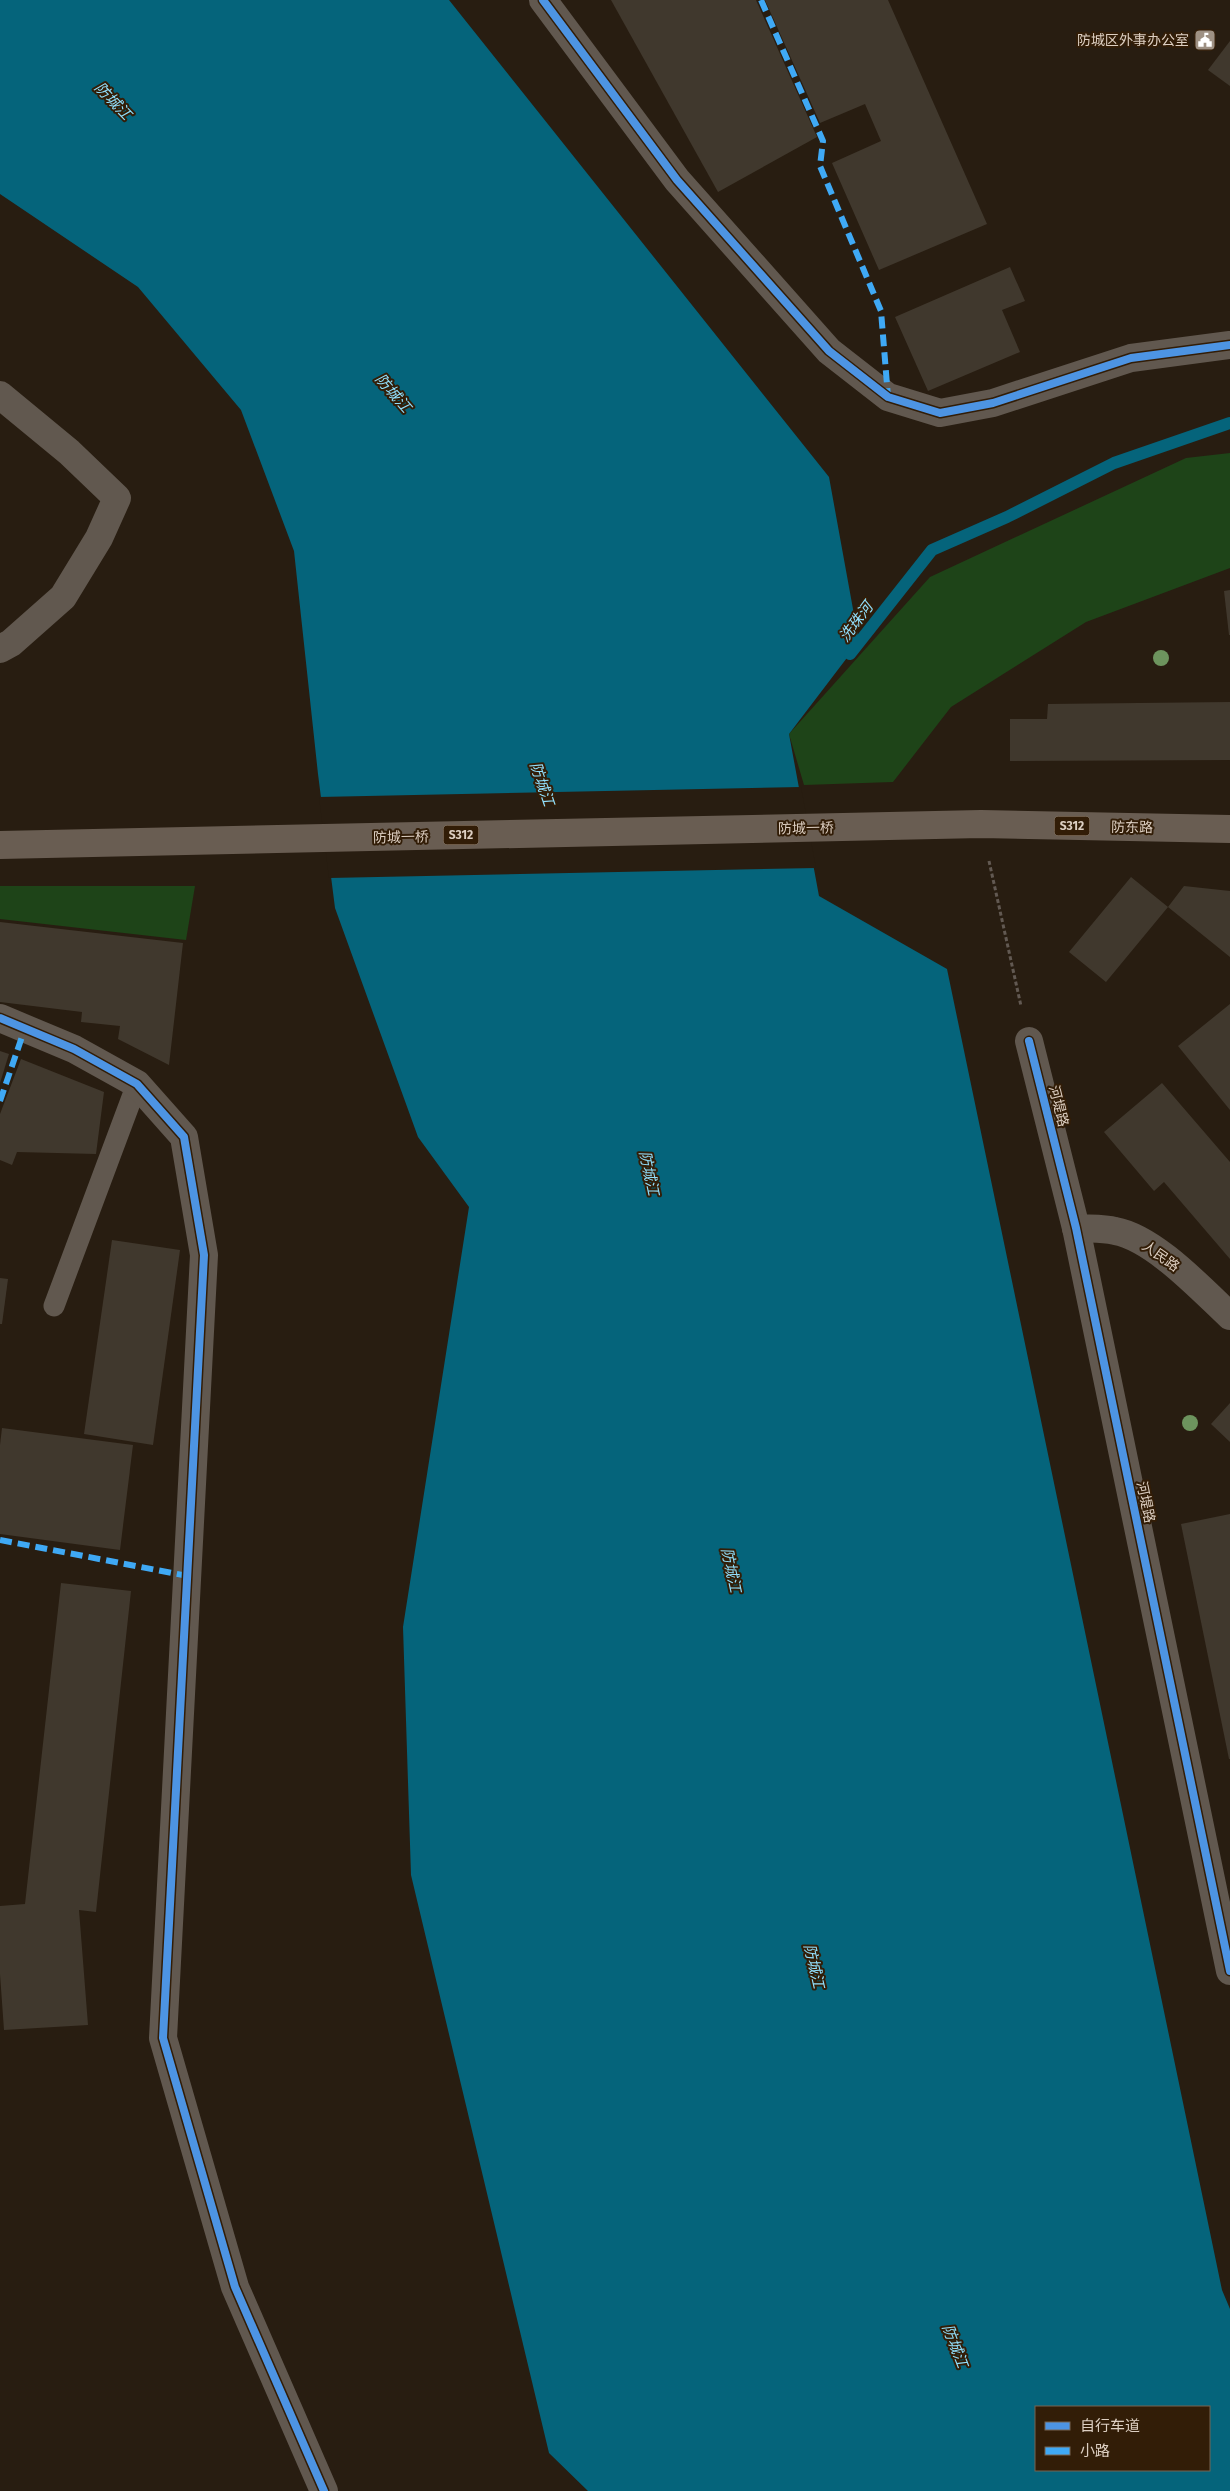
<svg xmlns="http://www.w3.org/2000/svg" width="1230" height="2491" font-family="'Fira Sans','Noto Sans SC',sans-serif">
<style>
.green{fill:#1e4418}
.water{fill:#05647b;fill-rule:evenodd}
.pier{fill:#281d11}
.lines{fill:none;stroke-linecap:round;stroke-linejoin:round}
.stream{stroke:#05647b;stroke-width:12}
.building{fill:#40382d}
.path{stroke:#625952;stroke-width:3;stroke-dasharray:4 2.5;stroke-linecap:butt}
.lane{stroke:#61584f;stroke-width:21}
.street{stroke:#61584f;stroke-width:28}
.primary{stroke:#695d52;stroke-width:28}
.quiet{stroke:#3fa9f5;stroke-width:6;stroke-dasharray:12 6;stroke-linecap:butt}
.cycleway-casing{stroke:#321d07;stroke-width:11}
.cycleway{stroke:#4d94e3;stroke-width:8}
.tree{fill:#6d945e}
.labels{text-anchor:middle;stroke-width:4;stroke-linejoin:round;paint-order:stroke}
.shield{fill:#321d07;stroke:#aa9a8a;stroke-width:1}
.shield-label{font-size:12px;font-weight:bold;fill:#ddcfc2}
.poi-label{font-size:14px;fill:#ddcfc2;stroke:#321d07;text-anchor:end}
.street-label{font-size:14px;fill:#ddcfc2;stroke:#321d07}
.water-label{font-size:15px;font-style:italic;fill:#91dffc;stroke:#321d07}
</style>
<rect width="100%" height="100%" fill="#281d11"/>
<!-- green -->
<g class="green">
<polygon points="1230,453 1230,568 1086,622 951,707 893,782 804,785 789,734 930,577 1186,458"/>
<polygon points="0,886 195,886 186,940 0,919"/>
</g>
<!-- water -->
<path class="water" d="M0,0H449L829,477L859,642L789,734L819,896L947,969L1222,2290L1230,2309V2491H588L549,2453L411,1875L403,1627L469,1207L418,1137L335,908L318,774L294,551L241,410L138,287L0,194ZM1036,2407H1209V2470H1036Z"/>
<!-- pier -->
<polygon class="pier" points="801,787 816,868 329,878 319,797"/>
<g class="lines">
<!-- stream -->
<polyline class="stream" points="850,654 932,550 1007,517 1114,463 1230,423"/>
</g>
<!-- building -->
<g class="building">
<polygon points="611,0 756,0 817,137 718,192"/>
<polygon points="765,0 888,0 987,224 879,270 832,163 881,141 865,104 820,123"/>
<polygon points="1230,41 1230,86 1208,70"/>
<polygon points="1010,267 1025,301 1002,310 1020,352 928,391 895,317"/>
<polygon points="1230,590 1230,635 1229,635 1224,591"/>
<polygon points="1230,702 1230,760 1010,761 1010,719 1047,719 1048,704"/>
<polygon points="1131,877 1168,907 1184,886 1230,891 1230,957 1168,907 1106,982 1069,952"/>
<polygon points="0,922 183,943 169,1065 118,1039 120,1026 81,1022 82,1012 0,1002"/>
<polygon points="1230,1004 1230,1110 1178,1046"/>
<polygon points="0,1051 9,1054 0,1083"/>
<polygon points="21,1059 104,1092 96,1154 17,1152 12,1165 0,1160 0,1114"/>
<polygon points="1162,1083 1230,1162 1230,1259 1164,1182 1154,1191 1104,1132"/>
<polygon points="112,1240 180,1250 153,1445 84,1434"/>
<polygon points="0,1278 8,1279 2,1324 0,1324"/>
<polygon points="1230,1403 1230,1442 1211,1424"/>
<polygon points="2,1428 133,1445 120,1550 0,1534 0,1445"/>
<polygon points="1230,1514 1230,1759 1229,1759 1181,1524"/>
<polygon points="61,1583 131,1591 96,1912 79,1910 88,2025 4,2030 0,1974 0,1906 25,1904"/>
</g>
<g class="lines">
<!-- path -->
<polyline class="path" points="989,861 1021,1006"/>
<!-- lane -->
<polyline class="lane" points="54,1306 137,1084"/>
<!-- street -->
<g class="street">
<polyline points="543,0 677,180 829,351 888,397 940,413 993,403 1131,358 1230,345"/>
<polyline points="0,395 69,452 117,498 99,538 63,597 11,643 0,649"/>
<polyline points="0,1018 74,1049 137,1084 184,1137 204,1255 163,2038 235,2287 324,2491"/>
<polyline points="1029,1041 1076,1228 1230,1971"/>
<path d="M1076,1228C1089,1229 1103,1228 1115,1231C1154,1238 1201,1289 1230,1316"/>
</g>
<!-- primary -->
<polyline class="primary" points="0,845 981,824 1230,829"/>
<!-- quiet -->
<g class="quiet">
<polyline points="761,0 823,141 820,166 881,311 888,397"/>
<polyline points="0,1101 25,1028"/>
<polyline points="0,1540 188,1576"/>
</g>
<!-- cycleway casing -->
<g class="cycleway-casing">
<g id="cycleway">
<polyline points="543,0 677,180 829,351 888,397 940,413 993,403 1131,358 1230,345"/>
<polyline points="0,1018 74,1049 137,1084 184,1137 204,1255 163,2038 235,2287 324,2491"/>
<polyline points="1029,1041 1076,1228 1230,1971"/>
</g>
</g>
<!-- cycleway -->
<use href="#cycleway" class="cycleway"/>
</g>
<!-- trees -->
<g class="tree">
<circle cx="1161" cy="658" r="8"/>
<circle cx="1190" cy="1423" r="8"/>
</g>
<!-- icons -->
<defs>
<g id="civic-square" transform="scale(1.125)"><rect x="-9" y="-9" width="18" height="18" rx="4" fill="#9e9184" stroke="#321d07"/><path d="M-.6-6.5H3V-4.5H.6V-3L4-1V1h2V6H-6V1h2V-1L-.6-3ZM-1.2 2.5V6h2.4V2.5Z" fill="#fff"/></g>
</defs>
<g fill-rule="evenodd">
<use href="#civic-square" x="1205" y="40"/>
</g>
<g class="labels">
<!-- shield labels -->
<g class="shield">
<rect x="1054.5" y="816.5" width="35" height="19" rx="4"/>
<rect x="443.5" y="825.5" width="35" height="19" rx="4"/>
</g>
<g class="shield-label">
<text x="1072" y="830">S312</text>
<text x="461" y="839">S312</text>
</g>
<!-- poi labels -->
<g class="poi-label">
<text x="1189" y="45">防城区外事办公室</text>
</g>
<!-- street labels -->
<g class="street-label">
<text transform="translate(1132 827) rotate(1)" y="5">防东路</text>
<text transform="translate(806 828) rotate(-1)" y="5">防城一桥</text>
<text transform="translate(401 837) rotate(-1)" y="5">防城一桥</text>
<text transform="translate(1059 1106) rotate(76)" y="5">河堤路</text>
<text transform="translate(1161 1256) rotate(35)" y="5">人民路</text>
<text transform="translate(1146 1502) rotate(78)" y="5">河堤路</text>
</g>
<!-- water labels -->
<g class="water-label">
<text transform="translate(113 101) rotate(46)" y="5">防城江</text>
<text transform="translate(393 393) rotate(49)" y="5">防城江</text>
<text transform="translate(856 622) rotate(-53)" y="5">洗珠河</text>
<text transform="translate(542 784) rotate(71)" y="5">防城江</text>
<text transform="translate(649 1173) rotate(78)" y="5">防城江</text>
<text transform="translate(731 1570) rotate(78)" y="5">防城江</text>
<text transform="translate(814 1966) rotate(77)" y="5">防城江</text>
<text transform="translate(955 2346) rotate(69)" y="5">防城江</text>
</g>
</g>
<!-- legend -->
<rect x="1035" y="2406" width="175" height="65" fill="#321d07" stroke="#766452"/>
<rect x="1045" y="2422" width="25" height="8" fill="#4d94e3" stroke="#766452"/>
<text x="1080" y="2431" font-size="15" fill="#ddcfc2">自行车道</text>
<rect x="1045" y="2447" width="25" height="8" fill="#3fa9f5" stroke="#766452"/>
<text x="1080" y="2456" font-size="15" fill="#ddcfc2">小路</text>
</svg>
